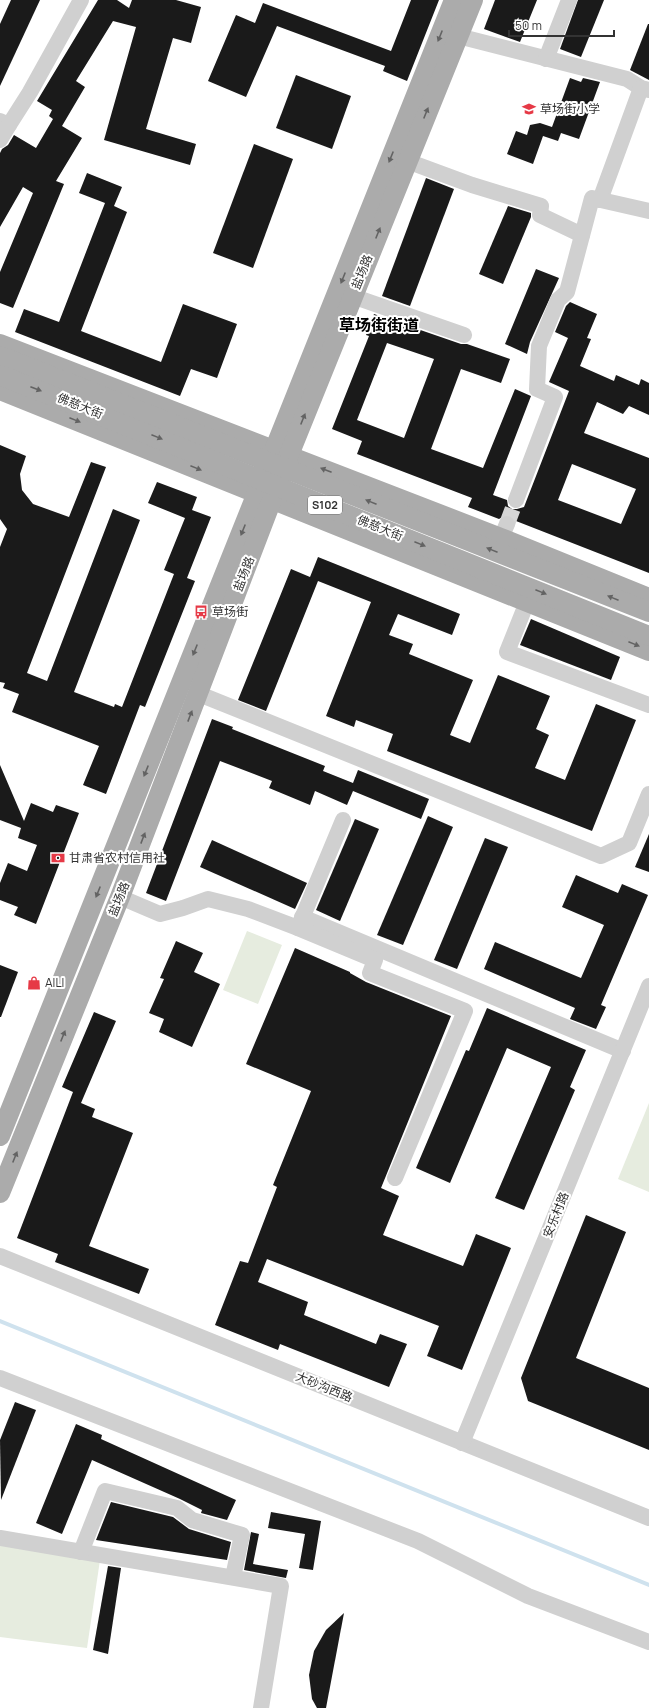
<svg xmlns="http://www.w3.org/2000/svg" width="649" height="1708" font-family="Manrope,'Noto Sans SC',sans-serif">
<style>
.green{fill:#e6ecdf}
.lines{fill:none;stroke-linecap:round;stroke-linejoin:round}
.stream{stroke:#cfe2ee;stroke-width:4}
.building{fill:#1a1a1a;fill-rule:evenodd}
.minor-tunnel{stroke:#d6d6d6;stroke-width:16;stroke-dasharray:16 8;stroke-linecap:butt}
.minor{stroke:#d0d0d0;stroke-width:16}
.major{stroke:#ababab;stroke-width:20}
.major-bridge{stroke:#ababab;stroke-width:20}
.oneway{fill:#636363}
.labels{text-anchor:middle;stroke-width:4;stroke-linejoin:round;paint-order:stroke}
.shield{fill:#fff;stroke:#707070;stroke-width:1}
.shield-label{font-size:11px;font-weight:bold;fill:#333}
.poi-label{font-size:12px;fill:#333;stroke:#fff;text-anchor:start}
.street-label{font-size:12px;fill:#333;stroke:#fff}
.district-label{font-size:16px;font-weight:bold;fill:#000;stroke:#fff}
</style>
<rect width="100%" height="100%" fill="#fff"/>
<!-- green -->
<g class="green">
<polygon points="247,931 282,945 258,1004 223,990"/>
<polygon points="649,1103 649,1192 618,1179"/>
<polygon points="0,1545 100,1560 87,1648 0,1637"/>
</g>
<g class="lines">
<!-- stream -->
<polyline class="stream" points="0,1321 649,1585"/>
</g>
<!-- building -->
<g class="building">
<polygon points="11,0 40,0 0,86 0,24"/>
<polygon points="98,0 117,0 129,8 132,0 176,0 201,7 191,43 173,38 146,129 196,144 190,165 104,140 136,27 113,21 76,81 85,87 62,126 82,138 56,181 64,184 13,308 0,303 0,272 33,193 23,187 0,227 0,153 2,149 8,145 14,135 36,148 53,119 49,116 52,110 37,101"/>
<polygon points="411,0 439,0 407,81 383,71 385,66 277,26 246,97 208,81 236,15 255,23 263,3 391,51"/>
<polygon points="495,0 537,0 520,42 484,29"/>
<polygon points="578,0 604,0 581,57 560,49"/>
<polygon points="648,24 649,24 649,80 630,70"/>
<polygon points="296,75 351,96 332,149 276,128"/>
<polygon points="570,78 581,82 583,78 600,82 579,139 561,133 558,141 543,136 533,164 507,154 516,131 527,135 530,125 540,123 552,127"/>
<polygon points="254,144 293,159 253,268 213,253"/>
<polygon points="87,173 122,187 114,206 127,212 81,331 161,362 183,304 237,324 217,378 191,369 180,396 15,332 24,309 59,322 105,203 79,193"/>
<polygon points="426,178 454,189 410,306 382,296"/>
<polygon points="508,206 531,213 531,217 503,284 479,274"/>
<polygon points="536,269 559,278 530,342 527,354 505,344"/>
<path d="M570,302L597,314L587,338L591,339L580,366L614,381L616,375L639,385L641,379L649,383V415L629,406L623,414L597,402L584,433L649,458V573L516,521L510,515H506L499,519L468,507L472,498L357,454L362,441L332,429L369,336L366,335L374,314L461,344H467L510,359L501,383L461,369L431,449L483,468L515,389L531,396L493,495L507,500L508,506L512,509H517L524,507L569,391L549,382L568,338L555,332L566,306ZM387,343L434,359L404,438L357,420ZM572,464L636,489L621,524L558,500Z"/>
<polygon points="0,445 26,456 20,474 22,490 33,504 69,517 91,462 106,467 27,673 47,681 113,509 140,520 74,692 114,707 115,704 122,707 174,574 164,570 185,518 148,503 157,482 197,497 192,510 211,517 187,578 195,581 145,707 140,705 106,794 83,785 99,746 12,712 19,694 3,688 5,683 0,682 0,547 7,529 0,519"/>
<polygon points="318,557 460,614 452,635 398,614 389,635 413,644 409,654 473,680 450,735 470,743 498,675 550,696 536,729 549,735 535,768 565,780 596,704 636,720 592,831 387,751 393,734 356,720 354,727 326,716 371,602 318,581 266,711 238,700 291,569 310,577"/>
<polygon points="531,619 620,657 611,680 520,645"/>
<polygon points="212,719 233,727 232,729 325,766 323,771 353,783 358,770 429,799 421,819 353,791 347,805 315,791 310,805 269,788 272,781 220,761 166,901 146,893"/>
<polygon points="0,765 24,821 31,803 53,812 56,805 79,813 36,924 14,915 18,907 0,900 0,883 8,863 27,871 37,845 18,838 21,828 0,820"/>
<polygon points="428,816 453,827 403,945 377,935"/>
<polygon points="355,819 379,829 340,921 316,910"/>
<polygon points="649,834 649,872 635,867"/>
<polygon points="485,838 508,847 457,969 434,960"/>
<polygon points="212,840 307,883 295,909 200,867"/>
<polygon points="576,875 618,893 622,884 648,895 601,1005 606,1007 596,1029 570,1019 575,1008 484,969 495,942 581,978 604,925 562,907"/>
<polygon points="176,941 203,953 194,972 220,984 192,1047 159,1032 164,1019 149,1013 164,979 160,978"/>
<polygon points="295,948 350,972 350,973 366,982 451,1016 381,1188 399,1196 383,1235 463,1266 476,1234 511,1248 462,1370 427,1356 439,1326 267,1259 258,1282 308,1302 304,1315 376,1344 380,1334 407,1344 389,1387 280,1344 278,1350 215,1325 240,1261 248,1263 277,1187 273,1185 311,1091 246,1064"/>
<polygon points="0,965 18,972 1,1017 0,1017"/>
<polygon points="487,1008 586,1050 570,1087 575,1090 524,1210 495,1198 551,1067 507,1048 450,1183 416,1168 466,1050 469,1051"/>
<polygon points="94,1012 116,1021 81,1103 95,1109 92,1117 133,1133 89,1246 149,1269 139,1294 55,1262 58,1254 17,1238 73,1092 62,1087"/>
<polygon points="586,1215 626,1232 576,1358 649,1388 649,1450 528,1401 521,1378"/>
<polygon points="15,1402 36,1410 1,1500 0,1440"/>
<polygon points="76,1424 102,1435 101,1439 236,1500 227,1520 201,1513 202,1510 180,1499 92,1460 62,1534 36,1523"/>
<polygon points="111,1502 173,1517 189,1529 231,1542 227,1560 96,1540"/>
<polygon points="271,1512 321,1521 313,1570 299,1568 305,1534 268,1528"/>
<polygon points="251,1532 259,1534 253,1564 288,1570 286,1578 244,1570"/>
<polygon points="108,1566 121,1568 108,1654 93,1650"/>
<polygon points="344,1613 326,1708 317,1708 312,1699 309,1675 314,1651 326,1630"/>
</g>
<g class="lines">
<!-- minor-tunnel -->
<polyline class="minor-tunnel" points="507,524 516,500"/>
<!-- minor -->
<g class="minor">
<polyline points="458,36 627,79 641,88 649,90"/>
<polyline points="546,59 569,0"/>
<polyline points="0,121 9,125 0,140"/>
<polyline points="9,125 30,92 81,0"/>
<polyline points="407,161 472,185 541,206 540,215 582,235"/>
<polyline points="600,200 641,88"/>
<polyline points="352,296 464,335"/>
<polyline points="516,500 555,397 537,389 539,346 558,300 567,292 592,198 649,211"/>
<polyline points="501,538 507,524"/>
<polyline points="527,602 507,652 649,705"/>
<polyline points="199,694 601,856 629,843 649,794"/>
<polyline points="120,897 160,914 183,908 208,899 248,909 298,928 343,820"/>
<polyline points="302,917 623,1051"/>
<polyline points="298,928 375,960 370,973 465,1011 395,1178"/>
<polyline points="0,1256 649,1518"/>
<polyline points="0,1378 418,1541 528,1596 649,1642"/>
<polyline points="462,1443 649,986"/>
<polyline points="0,1538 281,1586 261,1708"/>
<polyline points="81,1552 105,1491 177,1508 192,1520 242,1535 233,1577"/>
</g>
<!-- major -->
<g class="major">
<polyline points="0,344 501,538 649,598"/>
<polyline points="0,390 649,651"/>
<polyline points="0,1136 454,0"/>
<polyline points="0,1193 120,897 289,455 473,0"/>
</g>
<!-- major-bridge -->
<g class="major-bridge">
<polyline points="0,356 649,612"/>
<polyline points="0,375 649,636"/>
</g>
</g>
<!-- one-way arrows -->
<defs><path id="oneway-solid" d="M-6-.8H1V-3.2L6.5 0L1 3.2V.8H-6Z"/></defs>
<g class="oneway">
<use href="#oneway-solid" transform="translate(440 36) rotate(112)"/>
<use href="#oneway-solid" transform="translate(426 113) rotate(-68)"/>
<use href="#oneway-solid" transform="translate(391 157) rotate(112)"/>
<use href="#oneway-solid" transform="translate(378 233) rotate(-68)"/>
<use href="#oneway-solid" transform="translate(343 278) rotate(112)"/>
<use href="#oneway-solid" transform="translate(36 389) rotate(21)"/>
<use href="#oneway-solid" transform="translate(303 419) rotate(-68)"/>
<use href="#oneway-solid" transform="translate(75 420) rotate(22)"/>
<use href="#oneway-solid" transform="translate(157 437) rotate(22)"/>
<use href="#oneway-solid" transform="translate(196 468) rotate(22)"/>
<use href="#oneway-solid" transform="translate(326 470) rotate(-159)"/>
<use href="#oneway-solid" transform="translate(371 502) rotate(-158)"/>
<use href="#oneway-solid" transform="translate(243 530) rotate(112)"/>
<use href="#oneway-solid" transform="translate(420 544) rotate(22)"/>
<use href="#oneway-solid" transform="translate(492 550) rotate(-158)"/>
<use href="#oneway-solid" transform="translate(541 592) rotate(22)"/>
<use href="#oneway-solid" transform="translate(613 598) rotate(-158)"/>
<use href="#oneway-solid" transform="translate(634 644) rotate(22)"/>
<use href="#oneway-solid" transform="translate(195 650) rotate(112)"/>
<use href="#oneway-solid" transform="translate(190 716) rotate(-69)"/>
<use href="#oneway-solid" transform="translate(146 771) rotate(112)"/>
<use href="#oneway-solid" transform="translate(143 838) rotate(-69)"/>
<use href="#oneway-solid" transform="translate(98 892) rotate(112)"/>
<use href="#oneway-solid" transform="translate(63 1036) rotate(-68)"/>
<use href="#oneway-solid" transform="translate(15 1157) rotate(-68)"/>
</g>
<!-- icons -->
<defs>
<g id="school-bare" transform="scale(1.08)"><path d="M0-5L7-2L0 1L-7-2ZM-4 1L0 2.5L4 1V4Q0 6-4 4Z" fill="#e63946" stroke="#fff" stroke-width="2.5" paint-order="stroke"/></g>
<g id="bus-bare" transform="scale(1.08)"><path d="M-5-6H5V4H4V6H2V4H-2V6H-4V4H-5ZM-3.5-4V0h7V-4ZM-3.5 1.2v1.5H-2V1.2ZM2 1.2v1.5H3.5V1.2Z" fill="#e63946" stroke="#fff" stroke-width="2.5" paint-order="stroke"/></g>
<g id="bank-bare" transform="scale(1.08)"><path d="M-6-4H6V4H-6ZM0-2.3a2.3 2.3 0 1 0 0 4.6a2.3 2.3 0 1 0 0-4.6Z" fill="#e63946" stroke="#fff" stroke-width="2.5" paint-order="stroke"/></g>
<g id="shop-bare" transform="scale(1.08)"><path d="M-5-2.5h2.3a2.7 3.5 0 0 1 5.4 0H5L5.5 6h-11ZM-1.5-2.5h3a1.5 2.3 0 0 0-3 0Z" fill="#e63946" stroke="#fff" stroke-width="2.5" paint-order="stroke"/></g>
</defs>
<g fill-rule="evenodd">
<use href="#school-bare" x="529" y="109"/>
<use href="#bus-bare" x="201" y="612"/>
<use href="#bank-bare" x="58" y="858"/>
<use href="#shop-bare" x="34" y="983"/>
</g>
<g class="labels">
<!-- shield labels -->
<rect class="shield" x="308" y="496" width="34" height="18" rx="3"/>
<g class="shield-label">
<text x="325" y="509">S102</text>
</g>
<!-- poi labels -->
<g class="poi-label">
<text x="540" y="113">草场街小学</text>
<text x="212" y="616">草场街</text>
<text x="69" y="862">甘肃省农村信用社</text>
<text x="45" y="987">AILI</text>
</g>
<!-- street labels -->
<g class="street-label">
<text transform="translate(362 272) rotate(-68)" y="4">盐场路</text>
<text transform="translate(80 406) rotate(22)" y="4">佛慈大街</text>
<text transform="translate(380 528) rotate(22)" y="4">佛慈大街</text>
<text transform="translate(244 574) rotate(-69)" y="4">盐场路</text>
<text transform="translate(119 899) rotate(-68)" y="4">盐场路</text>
<text transform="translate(556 1215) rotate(-68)" y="4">安乐村路</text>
<text transform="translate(324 1387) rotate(22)" y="4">大砂沟西路</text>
</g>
<!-- district labels -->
<g class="district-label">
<text x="379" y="331">草场街街道</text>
</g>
</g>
<!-- scale -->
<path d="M509 30v6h105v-6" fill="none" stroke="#333333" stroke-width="2"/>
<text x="515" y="30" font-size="12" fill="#333333" stroke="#ffffff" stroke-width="3" paint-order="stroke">50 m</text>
</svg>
